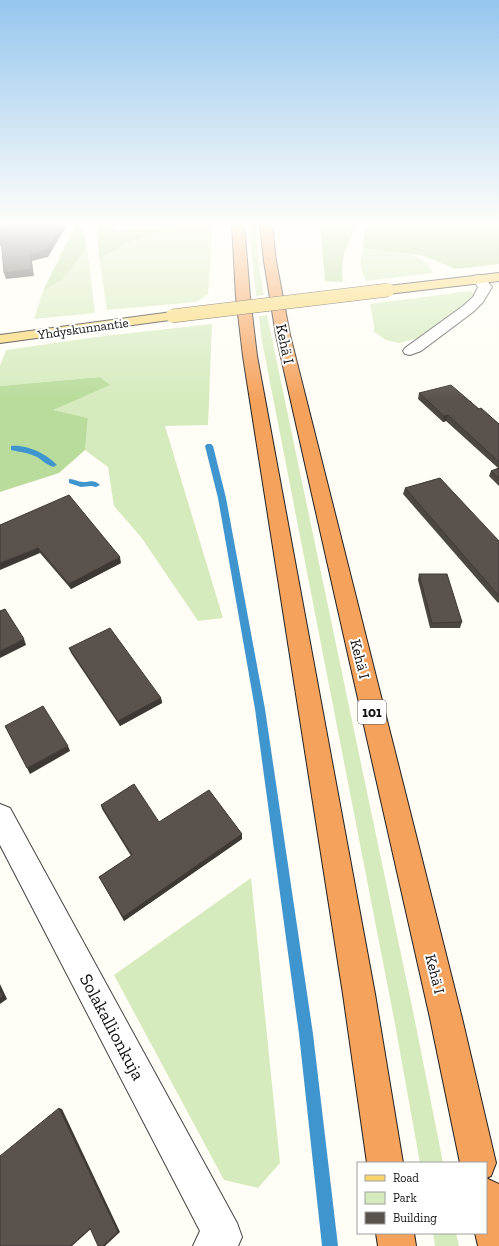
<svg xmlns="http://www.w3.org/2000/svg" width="499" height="1246" font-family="'Zilla Slab',serif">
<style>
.green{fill:#d5ebbd}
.forest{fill:#b9dc9c}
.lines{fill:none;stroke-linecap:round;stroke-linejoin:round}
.stream{fill:#3f96cf;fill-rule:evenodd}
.minor-casing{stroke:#444;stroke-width:2}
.major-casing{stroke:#222;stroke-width:2}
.highway-casing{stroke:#222;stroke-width:2}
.minor{fill:#fff;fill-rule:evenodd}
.major{fill:#f9d66b;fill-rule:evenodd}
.highway{fill:#f5a25d;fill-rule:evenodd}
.major-bridge-casing{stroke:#222;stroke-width:14;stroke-linecap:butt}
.major-bridge{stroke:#f9d66b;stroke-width:13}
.wall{fill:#4d4742}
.shaded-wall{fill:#3f3936}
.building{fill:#5a524d;stroke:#3f3936}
.labels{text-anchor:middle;stroke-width:4;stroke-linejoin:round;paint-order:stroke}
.far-street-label{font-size:13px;fill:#111;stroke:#fff}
.shield{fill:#fff;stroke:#585858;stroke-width:1}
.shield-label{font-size:14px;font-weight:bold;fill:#111}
.street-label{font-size:15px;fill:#111;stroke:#fff}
.near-street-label{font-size:18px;fill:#111;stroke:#fff}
</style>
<rect width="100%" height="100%" fill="#fffdf5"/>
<!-- green -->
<g class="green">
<polygon points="194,224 213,224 208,294 197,302 107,310 99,259 124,245 164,229"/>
<polygon points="249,224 256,224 258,261 264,295 256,296"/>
<polygon points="87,247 95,313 34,319 43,291 63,279"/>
<path d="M363,248C386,251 421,248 433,273L366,281C360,269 359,260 363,248Z"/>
<polygon points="471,291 474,294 471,298 423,337 399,343 386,340 374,332 374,325 370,304"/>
<polygon points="267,315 415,1021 443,1163 420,1163 395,1024 261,336 259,316"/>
<polygon points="212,324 208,425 165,426 223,618 198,621 141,537 114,506 108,467 85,450 88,418 52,410 109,385 100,377 0,386 0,366 6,350 104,336"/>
<polygon points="251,878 280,1163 258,1188 224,1180 114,975"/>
<polygon points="433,1233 456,1233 459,1246 435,1246"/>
</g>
<!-- forest -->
<g class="forest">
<polygon points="76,224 82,224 87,247 63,279 43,291"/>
<polygon points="97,224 114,224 114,230 164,229 124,245 99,259"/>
<path d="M318,224H358C346,245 340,258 343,282L325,281L320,226Z"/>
<polygon points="369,224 499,224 499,264 455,269 435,260 420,255 363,248 364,236"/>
<polygon points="100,377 110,385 53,410 88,418 85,450 59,473 0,492 0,386"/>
</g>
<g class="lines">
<!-- stream -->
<g class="stream">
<polygon points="207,444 211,444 213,446 226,498 265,709 313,1034 338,1246 322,1246 299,1034 255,709 218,498 205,446"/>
<path d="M11,446C26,444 47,454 57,465L53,467C47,465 42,460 37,457C29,453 20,452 11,450Z"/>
<path d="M69,479C75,479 78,482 83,482C90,482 94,479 100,485L96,487L91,486L81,487L69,483Z"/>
</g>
<!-- minor casing -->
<g class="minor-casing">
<g id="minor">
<polygon points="478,275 483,276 492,287 483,302 473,312 421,351 410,355 405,354 403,351 405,348 463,306 473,297 478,287 472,279 473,276"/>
<polygon points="0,804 10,808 237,1223 242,1237 238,1246 193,1246 200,1231 0,845"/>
</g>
</g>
<!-- major casing -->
<g class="major-casing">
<g id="major">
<polygon points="499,273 499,281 388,294 383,293 381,290 383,287 388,286"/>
<polygon points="172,312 177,313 179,316 177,319 0,343 0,335"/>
</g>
</g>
<!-- highway casing -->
<g class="highway-casing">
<g id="highway">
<polygon points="232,224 244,224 250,297 257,356 375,994 403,1163 367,1163 343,994 243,356 236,297"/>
<polygon points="260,224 272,224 276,261 290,335 462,1018 496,1163 491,1176 486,1178 486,1163 460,1163 430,1018 276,335 264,261"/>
<polygon points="486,1178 499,1184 499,1246 478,1246 475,1233 486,1233"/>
<polygon points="376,1233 414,1233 416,1246 378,1246"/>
</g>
</g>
<!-- minor -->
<use href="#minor" class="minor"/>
<!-- major -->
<use href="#major" class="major"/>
<!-- highway -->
<use href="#highway" class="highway"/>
<!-- major-bridge casing -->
<g class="major-bridge-casing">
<polyline id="major-bridge" points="172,316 388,290"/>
</g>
<!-- major-bridge -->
<use href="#major-bridge" class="major-bridge"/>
</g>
<!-- wall -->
<g class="wall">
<polygon points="419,393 479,409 499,424 499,486 489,476 491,471 498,468 446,421 443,422 418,399"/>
<polygon points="405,488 499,541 499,602 498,603 403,494"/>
<polygon points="0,525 121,563 71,589 40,553"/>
<polygon points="419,574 462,622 460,628 430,628 418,580"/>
<polygon points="69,648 161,698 162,703 120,726 71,653"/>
<polygon points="101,805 159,822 242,834 242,839 124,921 99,877 131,856 102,809"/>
</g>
<!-- shaded-wall -->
<g class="shaded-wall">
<polygon points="63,224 66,224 66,227 48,257 32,261 34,276 6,279 4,273 30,255"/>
<polygon points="0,239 1,239 3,245 0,246"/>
<polygon points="448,415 446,421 443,422 444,416"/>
<polygon points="38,548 40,553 0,570 0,563"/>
<polygon points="120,557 121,563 71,589 69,584"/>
<polygon points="24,639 26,645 0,658 0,651"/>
<polygon points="161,698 162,703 120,726 118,721"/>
<polygon points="68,746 70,751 30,774 27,768"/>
<polygon points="242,834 242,839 124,921 123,917"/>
<polygon points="0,984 7,999 0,1004"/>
<polygon points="59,1108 62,1109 120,1232 105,1246 103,1246"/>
<polygon points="93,1227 72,1246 70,1246 90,1228"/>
</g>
<!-- building -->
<g class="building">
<polygon points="0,224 63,224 46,250 30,255 32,269 4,273 1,239 0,239"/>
<polygon points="451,385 479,409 481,408 499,424 499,462 448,415 444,416 419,393"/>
<polygon points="499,468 499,478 491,471"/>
<polygon points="440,478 499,541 499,596 405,488"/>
<polygon points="69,495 120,557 69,584 38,548 0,563 0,525"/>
<polygon points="419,574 447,574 462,622 432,623"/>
<polygon points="5,609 24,639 0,651 0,611"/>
<polygon points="110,628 161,698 118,721 69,648"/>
<polygon points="43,706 68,746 27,768 5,726"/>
<polygon points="134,784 159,822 209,790 242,834 123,917 99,877 132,855 101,805"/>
<polygon points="0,989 3,996 0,999"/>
<polygon points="59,1108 118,1232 103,1246 98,1246 90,1228 70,1246 0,1246 0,1156"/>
</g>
<!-- sky -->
<linearGradient id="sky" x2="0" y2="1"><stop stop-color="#95c6ee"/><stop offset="0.56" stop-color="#fffefa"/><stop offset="1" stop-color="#fffefa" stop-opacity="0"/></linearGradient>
<rect width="499" height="399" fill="url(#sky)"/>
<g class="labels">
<!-- far-street labels -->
<g class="far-street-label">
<text transform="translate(83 328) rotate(-8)" y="5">Yhdyskunnantie</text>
</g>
<!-- shield labels -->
<rect class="shield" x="358" y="700" width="28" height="24" rx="3"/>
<g class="shield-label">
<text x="372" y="717">101</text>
</g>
<!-- street labels -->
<g class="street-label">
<text transform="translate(285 344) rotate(78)" y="5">Kehä I</text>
<text transform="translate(360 659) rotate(76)" y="5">Kehä I</text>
<text transform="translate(435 974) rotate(76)" y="5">Kehä I</text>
</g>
<!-- near-street labels -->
<g class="near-street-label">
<text transform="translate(112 1027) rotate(62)" y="6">Solakallionkuja</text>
</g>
</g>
<!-- legend -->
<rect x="357" y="1162" width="130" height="72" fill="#ffffff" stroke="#a0a0a0"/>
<rect x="365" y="1175" width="20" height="6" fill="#f9d66b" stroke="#a0a0a0"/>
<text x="393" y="1182" font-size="12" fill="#111111">Road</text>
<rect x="365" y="1192" width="20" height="12" fill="#d5ebbd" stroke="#a0a0a0"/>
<text x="393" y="1202" font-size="12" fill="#111111">Park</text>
<rect x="365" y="1212" width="20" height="12" fill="#5a524d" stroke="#a0a0a0"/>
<text x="393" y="1222" font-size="12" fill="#111111">Building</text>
</svg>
